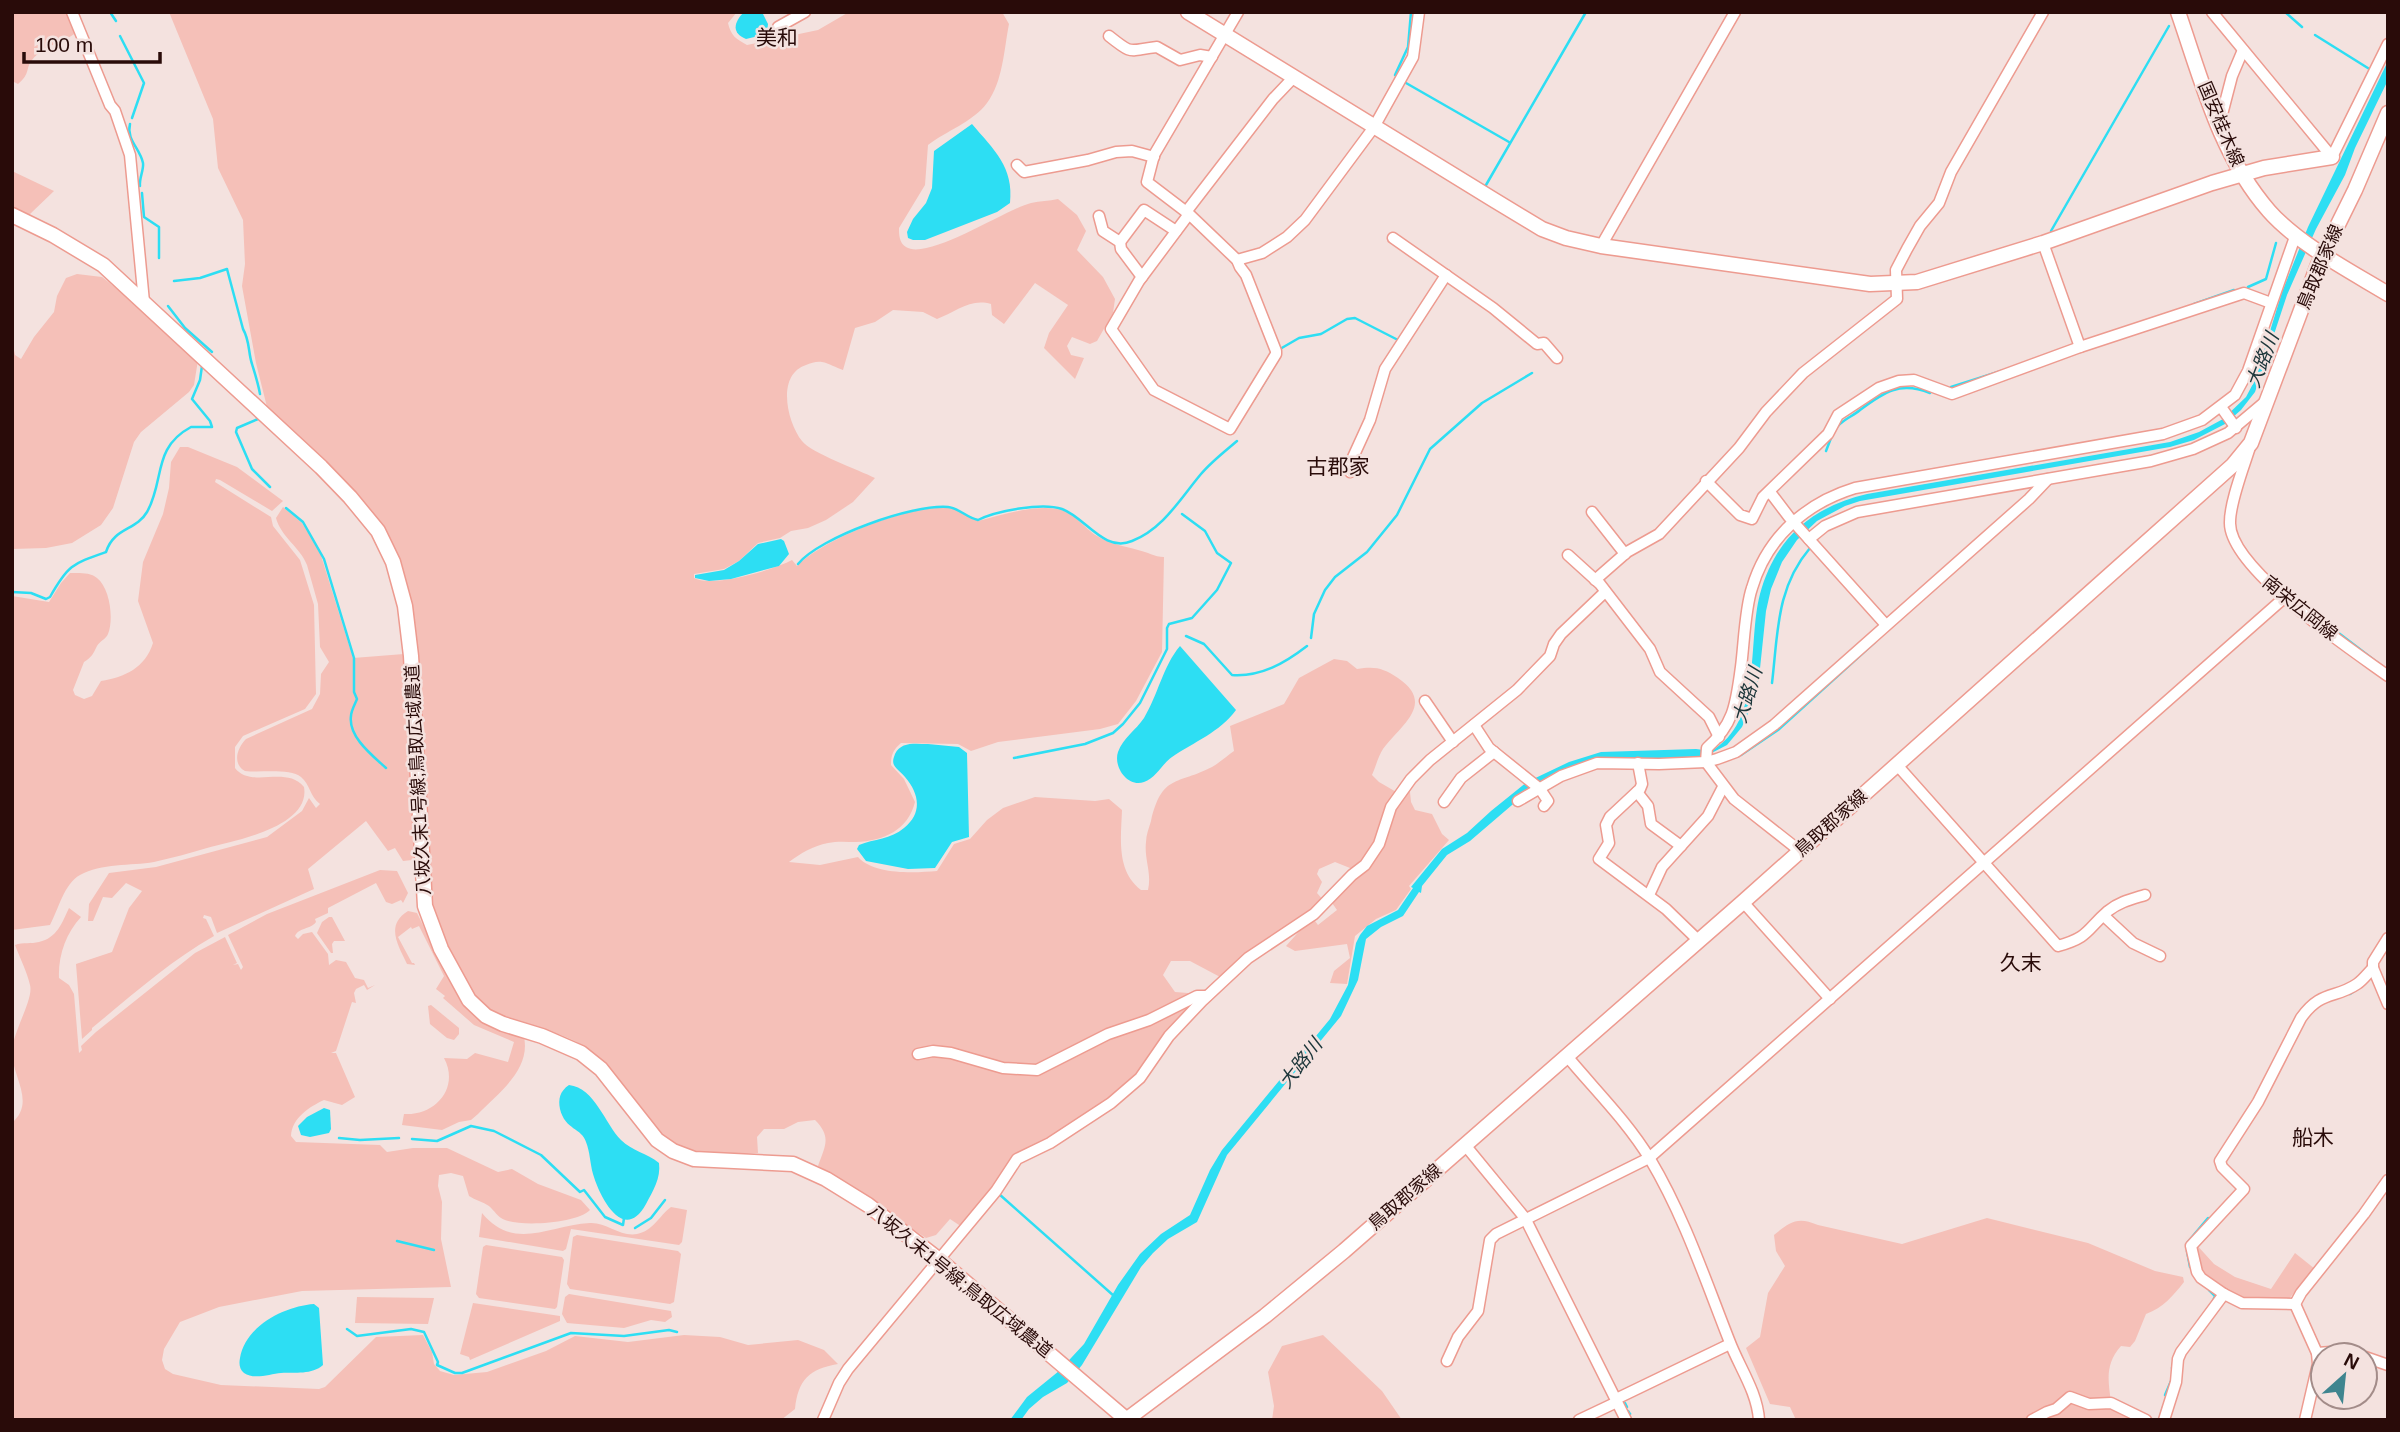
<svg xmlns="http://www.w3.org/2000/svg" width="2400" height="1432" font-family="Helvetica,'Noto Sans JP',sans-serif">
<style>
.green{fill:#f5c0b8}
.water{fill:#2ddef3}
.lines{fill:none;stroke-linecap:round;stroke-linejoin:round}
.stream{stroke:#2ddef3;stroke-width:2.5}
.street-casing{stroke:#ed9b90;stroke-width:13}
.secondary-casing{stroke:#ed9b90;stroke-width:17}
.street{stroke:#fff;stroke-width:10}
.secondary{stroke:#fff;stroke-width:14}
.labels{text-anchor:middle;stroke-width:5;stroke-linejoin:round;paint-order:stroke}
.street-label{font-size:18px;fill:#290b09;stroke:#f4e2df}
.water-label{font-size:19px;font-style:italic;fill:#1b3539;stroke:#f4e2df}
.quarter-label{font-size:21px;fill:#290b09;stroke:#f4e2df}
</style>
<rect width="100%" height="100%" fill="#f4e2df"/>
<!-- green -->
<g class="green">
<path d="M12,12H69L77,32C63,43 44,45 32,60C25,69 31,73 18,84L12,81Z"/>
<path d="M169,12H737L728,23C731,36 736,39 747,45L818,30L849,12H1002L1009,24C1004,49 1003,82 987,103C973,122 946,131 928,145L925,185L899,228C899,234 899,243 906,247C928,261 1006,209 1031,203C1040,201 1049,201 1058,199L1077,215L1086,231L1077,250L1103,277L1115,299L1113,313L1097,341L1090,344L1072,337L1067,346L1071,355L1084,358L1075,379L1044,348L1049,333L1068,305L1035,283L1004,324L992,315L991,304C970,298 956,312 937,319L923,312L893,310L875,322L855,328L843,370C836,368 829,363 822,362C817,361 811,363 806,365C776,375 787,422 802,441C811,453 859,470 875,478L853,502L826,520L808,528L791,531L780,538L758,543L739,561L724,569L694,574V578C712,588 774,570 792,560L797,566C825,538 909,505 948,508C959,508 967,518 978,521C1003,515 1031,505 1057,509C1073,511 1084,528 1097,536C1110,544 1124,546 1138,550C1148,552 1154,557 1164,557L1162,652L1136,701L1118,724L1100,729L998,742L971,751L958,744L901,743C893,750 891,755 891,765L904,779L915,802C908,830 884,841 856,842C847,842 837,841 828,843C813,846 801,853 789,862L820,865L858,857C874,875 914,873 937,871L954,844L970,839L987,820L1003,808L1035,797L1095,801L1109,799L1122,810C1121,838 1116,871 1141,890H1148C1152,873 1144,859 1146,842C1146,835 1149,828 1151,821C1162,774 1177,785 1212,767C1219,763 1227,756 1234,751L1230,726L1284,704L1299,678L1334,659L1347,661L1357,669C1375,666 1383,668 1398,678C1436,704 1401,725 1383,749C1378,757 1376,766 1372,775L1379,782L1398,793C1393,801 1387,809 1384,818C1376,839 1375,856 1355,870L1335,862L1319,869L1317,874L1322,882L1317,893L1324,901L1322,904L1263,944L1222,978L1190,961H1171L1163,975L1175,992L1188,993L1191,997C1173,1006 1156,1016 1137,1023C1127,1027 1117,1029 1106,1033C1088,1040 1044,1069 1029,1069C990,1068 956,1046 918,1053V1055C957,1050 990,1070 1029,1072C1043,1072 1093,1042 1111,1035C1118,1032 1125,1031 1132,1029C1150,1022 1168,1012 1185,1003L1188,1015L1163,1041L1138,1076L1125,1089L1049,1140L1013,1160L986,1200L962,1227L950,1219L936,1235L926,1238L818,1166C825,1146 832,1137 815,1120L798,1122L784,1129H764L757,1137L758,1153C730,1154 693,1160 669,1142C650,1128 635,1104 621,1086C610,1071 599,1057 585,1047C562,1031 530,1028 505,1017C462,1001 440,940 432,899L417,673L409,594L399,563L384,531L367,506L268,411L256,363L242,286L245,264L243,220L218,168L213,119Z"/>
<polygon points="12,171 54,191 30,214 25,215 12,209"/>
<polygon points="77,274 102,277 161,324 198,360 194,385 189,392 141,432 134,442 113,508 101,525 72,543 46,548 12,549 12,341 15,355 21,359 34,337 54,312 57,296 66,278"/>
<path d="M180,447H188L237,467L283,501L272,511L220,480L216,479L215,482L271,517L273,526L300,560L314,605L316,694L305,709L243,736L235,747V768C251,789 286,765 304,787C311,827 234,841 207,848C190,853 172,858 154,862C131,866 101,863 80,875C64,884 59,908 50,925L12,930V596L49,602L61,583L70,573C79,573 90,572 97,578C110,588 114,619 108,634C106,639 100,641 97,646C93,654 92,657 84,662L73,690L75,695L84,699L92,696L101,681C125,677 145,668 153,643L138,601L143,562L163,514L169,488L171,462Z"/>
<path d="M283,507L302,523L319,549L353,658L404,654L417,855L412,860L403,861L395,848L388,851L366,821L308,869L314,889L217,933L211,917L204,915L203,918L206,919L214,936C170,961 131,996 92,1028V1030L82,1039L76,964L112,952L129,908L142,891L126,883L112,898L103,897L93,921H88L89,904L109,873L156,867L267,837L302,811L309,798L316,808L320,804C310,797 310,784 301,777C290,768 260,773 245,771C232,764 237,748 246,739L312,709L320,694L321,674L329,662L320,647L318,604L307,565C300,547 281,537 276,518Z"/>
<polygon points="1404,791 1410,792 1411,802 1415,810 1432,814 1442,834 1449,840 1409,886 1411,889 1396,910 1376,919 1355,936 1347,984 1330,983 1334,971 1350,958 1347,944 1295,951 1286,946 1312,917 1318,925 1337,910 1330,900 1382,840"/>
<path d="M380,870L397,871L408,893L403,903L401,900L392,904L386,902L376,883L328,908V913L315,919L316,922C310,930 299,927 295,936L298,939L303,934L312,932L328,954L329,965L336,960L346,962L355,978L364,980L368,988L375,985L367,990L364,985L356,989L354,993L356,1003L352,1002L336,1051L331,1053H336L355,1097L342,1105L324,1100C309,1107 292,1118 291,1136L296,1142L380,1145L387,1152L413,1148H447L498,1172L512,1169L538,1184L581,1200L590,1210C578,1223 523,1227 505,1220C497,1217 495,1211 489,1206C483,1202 475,1200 469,1196L463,1176L451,1173L439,1175L438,1186L442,1202L441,1239L451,1287L302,1291L219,1307L180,1322L164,1349L162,1360L165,1369L173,1374L221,1385L319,1389L325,1387L376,1337L423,1335L432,1352L434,1364L440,1371L454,1375L487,1372L546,1351L575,1336L628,1342L684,1335L720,1337L748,1345L798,1340L824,1350L838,1364C809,1369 798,1380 795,1409L781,1420H12V1123C36,1102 12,1077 12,1052C12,1033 34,999 30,985C27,972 20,958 15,945C23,942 31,944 39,942C57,938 62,923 69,908L81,917C66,933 58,956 59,978L69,985L74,994L79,1053L82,1050L81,1046L96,1032L195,953L225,937L237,963L233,965L238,964L241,970L243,967L228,935L267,914Z"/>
<path d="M408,911L417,913C436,950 455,1007 492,1027C501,1032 513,1034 524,1037C531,1070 498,1093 478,1114L471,1120L459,1122L442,1130L402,1125L404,1114C435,1116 460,1088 444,1058L467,1059L475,1053L508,1062L514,1042L474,1025L443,998L445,996L436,989L444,976L419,926L412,929L411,927L398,937L412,963H414L415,965L407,964C398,945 385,925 408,911Z"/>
<polygon points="329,917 332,917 345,941 334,941 332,944 333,953 331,953 317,933 322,922"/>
<polygon points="431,1005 459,1028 459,1034 454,1040 447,1038 430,1024 428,1006"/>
<path d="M671,1207L687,1210L682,1242L679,1245L571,1229L566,1249L563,1251L479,1237L482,1213C514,1252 549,1225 590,1223C606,1222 620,1237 637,1234C653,1231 659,1216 671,1207Z"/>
<path d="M1987,1218L2088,1243L2155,1271L2183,1277L2184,1282C2172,1297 2164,1307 2146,1314L2135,1341L2130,1347L2121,1346C2105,1364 2108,1380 2111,1402H2089L2073,1396L2030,1420H1796L1790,1407L1770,1404L1746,1348L1760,1337L1768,1293L1785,1266L1776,1251L1774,1235C1790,1222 1797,1216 1818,1225L1902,1244Z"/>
<polygon points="577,1235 678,1251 681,1254 674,1302 670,1304 570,1289 567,1284 573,1237"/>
<polygon points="2195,1243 2214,1264 2235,1277 2271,1289 2295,1253 2315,1269 2287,1301 2244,1299 2234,1296 2201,1274"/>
<polygon points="486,1245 562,1257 564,1260 557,1307 555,1309 479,1298 476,1294 483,1247"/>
<polygon points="569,1294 671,1311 672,1317 665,1322 651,1320 624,1328 567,1323 562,1314 565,1297"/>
<polygon points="357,1297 434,1298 428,1324 355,1323"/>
<polygon points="473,1303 560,1316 560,1321 470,1360 469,1357 460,1354"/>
<polygon points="1323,1335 1382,1391 1402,1420 1272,1420 1274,1406 1268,1372 1282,1346"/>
<polygon points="2068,1400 2100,1403 2141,1420 2034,1420"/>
</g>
<!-- water -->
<g class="water">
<path d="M744,12H762L768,24L767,34L746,39C731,33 734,22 744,12Z"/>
<path d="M2388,61V80L2355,148L2345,175L2316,229L2287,295L2255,392L2241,410L2225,424L2194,440L2170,447L1860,501L1845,506L1817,521L1797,540L1782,562L1771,589L1766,611L1759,678L1753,702L1742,727L1727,745L1702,758L1600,759L1519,799L1470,841L1447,855L1422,886L1421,893L1419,892L1403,916L1381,927L1366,939L1358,980L1341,1016L1227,1155L1197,1222L1168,1239L1153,1253L1141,1267L1082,1365L1067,1383L1043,1397L1029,1409L1021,1420H1010L1027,1397L1059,1371L1084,1344L1118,1285L1140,1254L1161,1234L1190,1215L1210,1170L1222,1150L1330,1019L1348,985L1356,943L1360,935L1367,926L1398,910L1413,888L1411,887L1442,849L1467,833L1491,811L1527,782L1569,762L1601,752L1696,749L1711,751C1763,722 1747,643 1760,594C1775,538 1812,507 1867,494L2170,442L2199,432L2223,419L2246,397L2255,380L2282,292L2308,227Z"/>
<path d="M972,124C994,150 1014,167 1010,203L997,212L925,240H913L908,238L907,232L913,219L926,203L932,188L934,151Z"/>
<polygon points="781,539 784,541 789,554 779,566 731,579 709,581 695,578 695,575 724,570 739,561 758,544"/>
<path d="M1180,646L1236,710C1220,732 1194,742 1172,757C1162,764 1156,778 1144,782C1128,788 1113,767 1118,752C1123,738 1136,730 1144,718C1158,695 1163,666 1180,646Z"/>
<path d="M928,744L959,747L967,753L969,837L952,842L935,868L908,869L866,861L857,849L859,845C874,839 891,839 904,828C923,813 919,793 905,777C902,773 896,769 894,765C892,761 894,757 895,754C901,741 916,744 928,744Z"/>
<path d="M569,1085C595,1088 605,1124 621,1140C632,1151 647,1153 659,1163C661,1178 653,1191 646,1204C624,1244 600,1198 593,1174C590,1163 590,1152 586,1142C582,1128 565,1130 560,1109C558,1099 560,1091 569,1085Z"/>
<polygon points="324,1108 330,1110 331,1129 329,1133 310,1137 301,1135 298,1126 307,1117"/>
<path d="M314,1304L319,1308L323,1365C312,1375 295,1372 281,1373C270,1374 254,1380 244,1373C239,1369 239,1363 240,1358C245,1326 285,1306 314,1304Z"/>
</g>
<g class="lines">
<!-- stream -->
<g class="stream">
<polyline points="110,12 116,21"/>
<polyline points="2285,12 2302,27"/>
<polyline points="2315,35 2371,70"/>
<polyline points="120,36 144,83 132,118"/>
<polyline points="1395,75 1408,47 1411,12"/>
<polyline points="1406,83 1509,142"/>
<path d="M130,124C126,140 140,148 143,163C144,170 139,178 140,186"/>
<polyline points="1486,185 1586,12"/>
<polyline points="142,193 144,217 159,227 159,258"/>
<polyline points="2051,231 2169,26"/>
<path d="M174,281L200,278L227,269L243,329C250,341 248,352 252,364C255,374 258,383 260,394"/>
<polyline points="2248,287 2266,279 2276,243"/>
<polyline points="2194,304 2234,290"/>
<polyline points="168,306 185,328 212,352"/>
<polyline points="1280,349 1299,338 1321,334 1347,319 1355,318 1398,340"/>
<polyline points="1951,387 2001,371"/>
<polyline points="1254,399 1269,375"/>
<polyline points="258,419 237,428 236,432 252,469 270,487"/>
<path d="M1838,426C1844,419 1853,416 1860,410C1884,392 1900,381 1930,393"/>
<polyline points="1826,451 1831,438"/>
<path d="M286,508L303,522L324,559L354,658V692L357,699C355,704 351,711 351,716C348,737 373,756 386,768"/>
<path d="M798,564C820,537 913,504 948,507C959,508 967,518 978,520C996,511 1042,502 1062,509C1085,517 1104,553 1132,541C1163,529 1180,499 1201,474C1211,462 1224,452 1237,441"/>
<path d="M12,592L31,593L46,599L50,597C68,565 72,564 106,552C114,527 136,531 147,512C165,480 152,448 191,427H212L210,421L192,399L200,380L202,366"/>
<polyline points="2290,596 2382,666"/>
<path d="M1186,636L1204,644L1232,675C1261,677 1285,663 1307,646"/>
<polyline points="1311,638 1314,614 1325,590 1335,577 1367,552 1397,515 1430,449 1482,403 1532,373"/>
<path d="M1772,683C1778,633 1776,588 1810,548"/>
<polyline points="1741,755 1778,730 1875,642"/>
<polyline points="1014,758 1085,744 1113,733 1123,724 1140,703 1167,649 1167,628 1169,624 1192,618 1217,590 1231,563 1217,553 1205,531 1182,514"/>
<polyline points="2350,994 2362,986"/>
<polyline points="339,1138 360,1140 399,1138"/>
<polyline points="412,1139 437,1141 471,1126 494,1131 541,1155 580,1192 584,1190 605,1217 623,1225 624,1218"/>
<polyline points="999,1194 1114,1296"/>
<polyline points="635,1228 651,1218 665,1200"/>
<polyline points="397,1241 434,1250"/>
<polyline points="2187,1243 2208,1218"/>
<polyline points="2187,1251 2190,1267"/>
<polyline points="2209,1290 2215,1296 2213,1301"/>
<polyline points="347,1329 357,1336 411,1329 424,1332 438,1362 437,1365 455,1373 462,1373 571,1333 624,1336 669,1330 677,1332"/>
<polyline points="2172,1368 2175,1354"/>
<polyline points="2165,1395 2171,1381"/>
<polyline points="1625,1403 1627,1407"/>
<polyline points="1628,1411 1630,1414"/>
<polyline points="2159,1420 2163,1407"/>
</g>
<!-- street casing -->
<g class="street-casing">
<g id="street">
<polyline points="72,12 110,105 115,111 130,155 144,302"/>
<polyline points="2212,12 2332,157 2388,44"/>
<polyline points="778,27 805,12"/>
<path d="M1109,36C1134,56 1128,50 1157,47L1180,60L1200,55L1212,57"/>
<polyline points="2219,126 2232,76 2243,50"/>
<polyline points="1017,165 1024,172 1088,160 1116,152 1132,151 1154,157"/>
<polyline points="1186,212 1273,99 1293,78"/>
<polyline points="1189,214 1139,281 1111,329 1154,390 1230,429 1276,354 1276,351 1246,275 1240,267 1237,260 1189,214 1147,182 1154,155 1238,12"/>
<polyline points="1099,216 1103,231 1120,242 1121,249 1142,277"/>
<polyline points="1393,238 1493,308 1537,344 1544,343 1557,358"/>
<polyline points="1120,242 1144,210 1176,231"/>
<polyline points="2043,243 2080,347"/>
<polyline points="1601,246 1735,12"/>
<polyline points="1237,260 1262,253 1287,237 1305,220 1374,127 1413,57 1419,12"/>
<polyline points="2221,407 2236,428"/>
<path d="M2249,450C2243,469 2230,502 2230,522C2228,568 2352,650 2388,676"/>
<polyline points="1350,472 1349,466 1370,420 1385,369 1446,275"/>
<polyline points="1706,481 1740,515 1752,519 1763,497 1828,434 1838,415 1879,388 1899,381 1914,380 1952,394 2080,347 2244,293 2271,303"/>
<polyline points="1770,492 1789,517 1886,625"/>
<polyline points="1592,512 1625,554"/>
<polyline points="1809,539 1825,526 1857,512 2151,461 2193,449 2228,433 2266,401"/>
<polyline points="1568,555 1600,584 1650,649 1660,672 1709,717 1719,737"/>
<polyline points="1595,580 1627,552 1659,534 1739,448 1766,412 1803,373 1897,299 1896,270 1907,249 1920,226 1939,203 1951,172 2043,12"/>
<polyline points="1425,701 1453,742"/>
<polyline points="1474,725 1489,748 1540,789 1548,801 1544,806"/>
<polyline points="1638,763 1642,784 1640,789 1610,817 1606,825 1609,843 1599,859 1666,909 1698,940"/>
<path d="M1897,765L2058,946C2090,937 2086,930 2108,911C2119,902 2132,899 2145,895"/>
<polyline points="1637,792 1648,806 1651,824 1681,846"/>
<polyline points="1518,801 1561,776 1597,763 1659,764 1706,762 1717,759 1736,752 1774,725 2029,499 2048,479"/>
<polyline points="1444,802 1461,778 1494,752"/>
<path d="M1800,851L1734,799L1706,762L1707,748C1735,723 1736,702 1741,667C1744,644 1745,608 1752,588C1767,537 1806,503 1855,488L2163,434L2202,420L2235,395L2248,371L2296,234"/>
<polyline points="1649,895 1662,867 1708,816 1723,787"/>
<polyline points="1743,902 1830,999"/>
<polyline points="2104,916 2133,943 2160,956"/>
<polyline points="2388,938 2373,962 2373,968 2388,1004"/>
<polyline points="918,1054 933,1051 951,1053 1003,1068 1037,1070 1108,1034 1149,1020 1197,996 1207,996"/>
<path d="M1566,1055C1594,1089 1627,1121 1650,1159C1684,1216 1705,1279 1729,1340C1739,1367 1757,1391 1759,1420"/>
<polyline points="1465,1145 1525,1218 1626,1420"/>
<path d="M2295,1304L2242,1303L2224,1294L2201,1278L2197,1272L2191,1246L2244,1189L2222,1167L2220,1161L2258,1102L2301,1018C2321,990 2335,999 2357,984C2363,980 2368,973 2373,968"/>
<polyline points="2295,1304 2301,1293 2364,1214 2388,1180"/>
<polyline points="2295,1304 2317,1353 2318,1364 2305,1420"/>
<polyline points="2317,1353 2331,1352 2355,1355"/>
<polyline points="2365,1357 2388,1365"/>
<polyline points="1447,1361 1458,1337 1478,1311 1490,1240 1496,1234 1649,1158 2284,598"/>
<polyline points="1616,1399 1730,1344"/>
<polyline points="823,1420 839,1383 848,1369 996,1191 1017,1159 1050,1143 1111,1103 1140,1078 1169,1036 1202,1001 1248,958 1314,914 1352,875 1365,865 1379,844 1391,807 1411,779 1430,760 1517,690 1550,656 1554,644 1561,634 1605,592"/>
<polyline points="1579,1420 1617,1402"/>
<polyline points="2032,1420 2047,1412 2056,1409 2070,1397 2089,1404 2111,1403 2146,1420"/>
<polyline points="2164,1420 2176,1382 2178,1359 2181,1352 2224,1294"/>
</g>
</g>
<!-- secondary casing -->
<g class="secondary-casing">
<g id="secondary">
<polyline points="1188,12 1494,200 1542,229 1566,238 1601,246 1870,284 1917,282 2043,243 2212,183 2264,168 2332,157"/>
<path d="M2178,12C2202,81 2220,155 2269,211C2298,244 2350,271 2388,294"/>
<polyline points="12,215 53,235 103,265 321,467 350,497 378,531 393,562 405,606 411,656 425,906 441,949 469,1000 486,1016 503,1024 542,1036 581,1053 601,1069 657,1140 673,1151 694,1159 793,1164 826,1179 868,1205 938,1259 1127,1420"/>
<polyline points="1126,1420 1265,1316 1344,1251 1743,902 2233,465 2251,443 2318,265 2355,190 2388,113"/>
</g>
</g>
<!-- street -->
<use href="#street" class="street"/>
<!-- secondary -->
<use href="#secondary" class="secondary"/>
</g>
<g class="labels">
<!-- street labels -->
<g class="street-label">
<text transform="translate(2221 124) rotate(67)" y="6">国安桂木線</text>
<text transform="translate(2320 267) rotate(-67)" y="6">鳥取郡家線</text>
<text transform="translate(2300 608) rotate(39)" y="6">南栄広岡線</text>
<text transform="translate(418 780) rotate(-93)" y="6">八坂久末1号線;鳥取広域農道</text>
<text transform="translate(1831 823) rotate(-42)" y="6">鳥取郡家線</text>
<text transform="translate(1405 1197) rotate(-41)" y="6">鳥取郡家線</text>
<text transform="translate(960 1281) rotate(39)" y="6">八坂久末1号線;鳥取広域農道</text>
</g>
<!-- water labels -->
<g class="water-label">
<text transform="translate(2262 360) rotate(-69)" y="7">大路川</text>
<text transform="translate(1747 695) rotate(-73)" y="7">大路川</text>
<text transform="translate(1300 1063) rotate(-52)" y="7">大路川</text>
</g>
<!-- quarter labels -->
<g class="quarter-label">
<text x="777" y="45">美和</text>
<text x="1338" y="474">古郡家</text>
<text x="2021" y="970">久末</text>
<text x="2313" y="1145">船木</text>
</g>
</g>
<!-- border -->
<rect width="2400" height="1432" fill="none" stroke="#290b09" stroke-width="28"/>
<!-- north arrow -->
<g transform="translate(2344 1376) rotate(27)"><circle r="33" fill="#f4e2df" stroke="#a38c89" stroke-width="2"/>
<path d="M0-5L12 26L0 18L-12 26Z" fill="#3f858f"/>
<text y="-10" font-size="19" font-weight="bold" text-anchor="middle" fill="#290b09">N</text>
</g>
<!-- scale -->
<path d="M24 52v10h136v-10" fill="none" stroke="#290b09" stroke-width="3.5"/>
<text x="35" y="52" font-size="21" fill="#290b09" stroke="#f4e2df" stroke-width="5" paint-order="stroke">100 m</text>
</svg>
